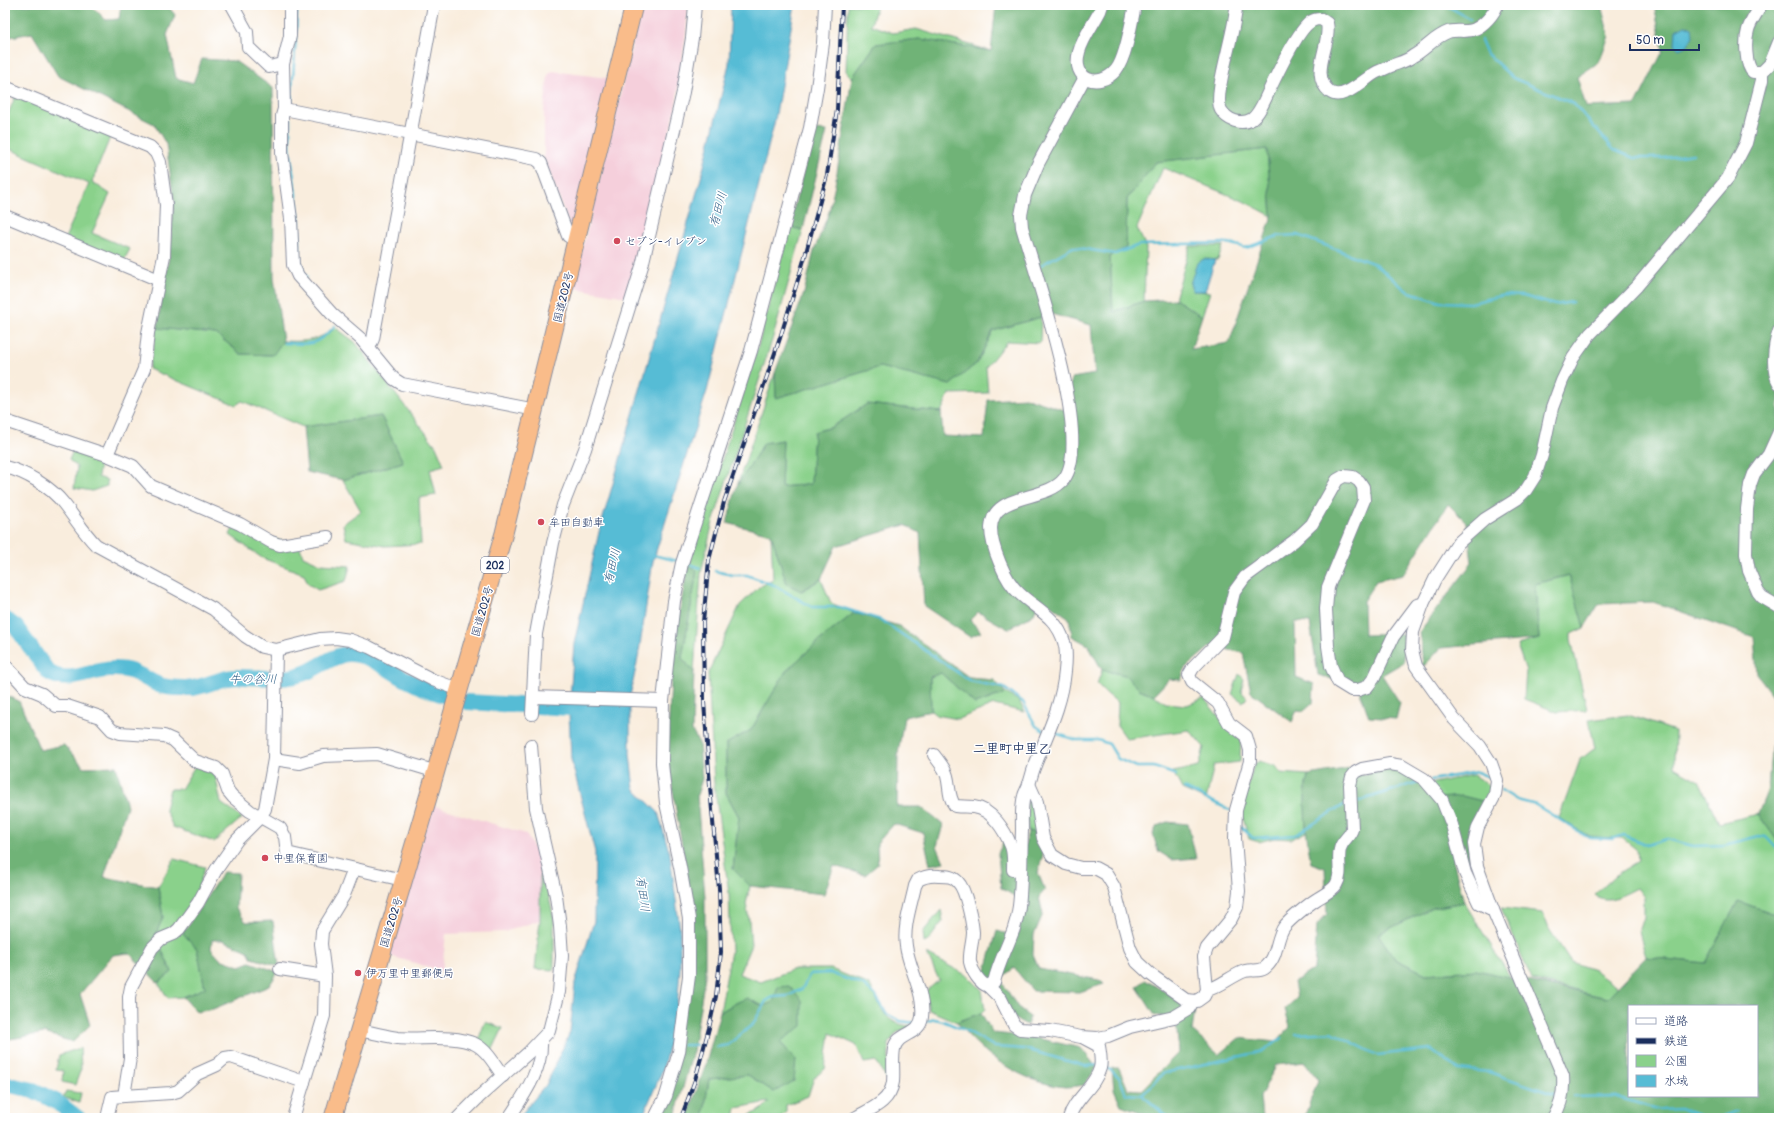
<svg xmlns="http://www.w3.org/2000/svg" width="1784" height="1123" font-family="Pangolin,'Klee One',sans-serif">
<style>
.built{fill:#f5cfdb}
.green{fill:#8ad18b;stroke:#528074}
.forest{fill:#6fb377;stroke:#45716a;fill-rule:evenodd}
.water{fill:#57bcd5;stroke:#39769a}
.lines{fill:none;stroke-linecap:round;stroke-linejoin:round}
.stream{stroke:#57bcd5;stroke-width:2.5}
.river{stroke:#57bcd5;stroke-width:16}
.minor-casing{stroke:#8a8e9e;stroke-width:14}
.highway-casing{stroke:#8a8e9e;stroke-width:19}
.minor{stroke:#fff;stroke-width:12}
.highway{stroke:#f9bc8a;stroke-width:17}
.rail-casing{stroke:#1b2f5e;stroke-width:4}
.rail{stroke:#fff;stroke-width:2.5;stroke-dasharray:8;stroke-linecap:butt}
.poi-dot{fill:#d1495b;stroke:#fff;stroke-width:1.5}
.labels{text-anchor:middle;stroke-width:3;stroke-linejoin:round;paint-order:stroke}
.shield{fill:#fff;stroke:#5f6d8e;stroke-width:1}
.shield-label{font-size:10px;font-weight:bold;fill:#1b2f5e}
.poi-label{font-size:11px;fill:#1b2f5e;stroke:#fff;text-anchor:start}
.street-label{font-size:11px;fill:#1b2f5e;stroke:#fff}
.water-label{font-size:12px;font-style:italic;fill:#306088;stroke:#fff}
.quarter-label{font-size:13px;font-weight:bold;fill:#1b2f5e;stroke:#fff}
</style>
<rect width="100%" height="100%" fill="#fff"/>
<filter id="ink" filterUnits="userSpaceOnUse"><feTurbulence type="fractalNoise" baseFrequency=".025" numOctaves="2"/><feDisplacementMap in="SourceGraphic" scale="8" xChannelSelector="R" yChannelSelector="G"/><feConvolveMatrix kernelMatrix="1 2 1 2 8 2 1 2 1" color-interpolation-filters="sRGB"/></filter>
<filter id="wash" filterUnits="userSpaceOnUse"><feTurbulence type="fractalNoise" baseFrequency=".012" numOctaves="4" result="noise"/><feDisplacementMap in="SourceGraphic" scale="16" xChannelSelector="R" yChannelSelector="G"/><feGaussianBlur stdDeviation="0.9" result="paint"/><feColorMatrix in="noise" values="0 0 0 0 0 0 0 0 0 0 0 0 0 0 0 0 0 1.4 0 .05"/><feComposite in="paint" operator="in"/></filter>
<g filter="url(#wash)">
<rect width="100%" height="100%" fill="#f9eddd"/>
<!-- built -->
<g class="built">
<polygon points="642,5 688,5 686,31 675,111 627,297 573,288"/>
<polygon points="552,71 608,78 573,234 544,158 544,112 548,75"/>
<polygon points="432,805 526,834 540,859 540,920 504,932 446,934 442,971 387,955"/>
</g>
<!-- green -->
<g class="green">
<polygon points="848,5 877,5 871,25 893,33 916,29 991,51 920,39 876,44 852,78 846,71"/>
<polygon points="16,95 111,135 92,182 110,194 92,233 130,249 123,262 65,238 89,184 5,147 5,121"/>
<polygon points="1267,149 1272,216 1243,201 1163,168 1137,228 1146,247 1144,301 1113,312 1110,256 1126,247 1127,199 1156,162"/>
<polygon points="789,227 803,230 774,334 712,526 701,573 694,672 682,658 697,571 688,566 759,343"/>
<polygon points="1190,246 1223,246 1218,260 1204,259 1193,291 1210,292 1202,316 1175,299"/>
<polygon points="1041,317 1040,343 1007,341 986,367 988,393 949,394 941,412 867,404 832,427 814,432 811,484 781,487 783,440 764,443 737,486 775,373 776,398 880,367 950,385 977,363 993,331"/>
<path d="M157,328L216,334L241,354L272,355L283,341C305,342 317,341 336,328L355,342L436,446L444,465L430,469L436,495L419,498L421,544L385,546L346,539L343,524L361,511L343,480L403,462L381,416L303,427L242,401L236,405L149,369Z"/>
<polygon points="74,448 101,458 98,477 107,480 107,486 92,491 74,488 77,467 69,460"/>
<polygon points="234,526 300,547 303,556 321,564 350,566 346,581 318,590 308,584 304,574 262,558 230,535"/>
<path d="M771,534L787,584L802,591L821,579L831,603L854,613L819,641L786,671L751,730L726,744V793L739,817L733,869L750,886L746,904L749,919L751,945L739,974L761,982L794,969H831L870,985C881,1007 883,1024 911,1026L896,1033L889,1044L888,1082L876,1061L864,1063L856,1045L830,1033L825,1069L814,1078L808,1096L786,1105V1112L780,1118H743L761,1110L769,1102L736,1108L734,1118H703L709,1079L748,1075L774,1092L796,1060L780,1042L774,1002L763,1006L738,1002L720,1012L731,951L729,894L714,783L708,673L740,605L759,587L773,580Z"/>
<polygon points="1570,575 1584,628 1571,634 1571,639 1587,710 1557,712 1524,699 1526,671 1517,645 1539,639 1535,584"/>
<polygon points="1102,670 1125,675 1139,689 1154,695 1166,703 1187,705 1204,698 1227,727 1241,738 1240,762 1214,765 1206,800 1182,789 1173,772 1199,767 1204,747 1189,730 1127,739 1117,725 1118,703 1106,693 1097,684"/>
<polygon points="941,673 975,704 1006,693 1019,701 1025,712 994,705 958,719 936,715 931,711 930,677"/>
<polygon points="1239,674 1244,679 1241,691 1247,698 1243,702 1232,694"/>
<path d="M1628,715L1675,731L1674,767L1699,781L1719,823L1758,814L1779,843V916L1738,901L1705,963L1646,957L1639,932L1644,917V897L1637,888C1625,894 1607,905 1595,895L1617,874L1638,861L1637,850L1622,838L1590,837L1559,818L1580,760L1595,748L1589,720Z"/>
<polygon points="1260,761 1270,765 1275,765 1281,773 1308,775 1305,788 1306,832 1291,839 1274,838 1259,842 1249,839 1241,811 1254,764"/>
<polygon points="195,766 215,774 221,803 242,818 214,842 173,827 165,809 170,789 181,789"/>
<polygon points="1473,775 1490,786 1486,802 1462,796 1431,799 1424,785"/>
<polygon points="1027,798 1034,800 1038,833 1028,831"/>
<polygon points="174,859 205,867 183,933 197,949 205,988 183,997 168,998 158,983 172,972 155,936 163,917 158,887"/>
<polygon points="540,859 554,919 554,970 535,969 540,920"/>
<polygon points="1464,902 1511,978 1476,970 1426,974 1395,959 1378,934 1432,908"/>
<polygon points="1501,908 1543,913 1549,929 1571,962 1594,970 1618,987 1607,998 1532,980"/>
<polygon points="941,910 943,921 928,941 924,943 923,932"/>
<polygon points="927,954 968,976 982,990 985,1009 981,1013 957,1022 929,1010 925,992 939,980"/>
<polygon points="485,1022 503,1028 491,1053 478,1041"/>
<polygon points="80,1048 81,1069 75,1085 62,1082 63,1071 56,1070 59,1055"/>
<polygon points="66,1091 81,1093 79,1103 63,1097"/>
</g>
<!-- forest -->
<g class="forest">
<polygon points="5,5 91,5 106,20 119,19 121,5 167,5 175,15 167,35 176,78 193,83 202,59 235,61 273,88 274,278 283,341 273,355 241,354 216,334 157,328 169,257 174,202 166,144 154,124 58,76 32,33 5,38"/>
<path d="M996,5H1601L1609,36L1599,62L1577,77L1586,107L1636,105L1663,51L1654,5H1779V843L1758,814L1768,789L1775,698L1757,674L1754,637L1653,602L1599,604L1584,628L1569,575L1535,584L1539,639L1441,648L1423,667L1420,631L1472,563L1467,523L1448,504L1403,575L1376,581L1363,601L1364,635L1403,634L1404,662L1382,675L1400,703L1396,719L1369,717L1358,686L1318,675L1310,623L1295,622L1296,677L1314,684L1313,703L1304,711L1297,710L1292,722L1251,692L1243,653L1211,646L1185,668L1181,680L1169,679L1154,695L1139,689L1125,675L1102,670L1088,645L1072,636L1069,618L1041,598L1033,615L1008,629L978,612L970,620L981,632L970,637L924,606L920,533L905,525L836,546L821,579L801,591L787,584L771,534L727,523L737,486L764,443L783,440L781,487L811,484L814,432L832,427L867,404L941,412L943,436L984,438L988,400L1027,398L1064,410L1072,378L1095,374L1091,325L1051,314L993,331L977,363L950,385L880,367L776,398L775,373L804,293L814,251L829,212L835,185L852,78L876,44L920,39L991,51ZM1267,149L1272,216L1229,343L1191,349L1202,316L1175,299L1144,301L1113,312L1110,256L1126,248L1127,199L1156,162Z"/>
<polygon points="814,130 827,131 803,230 789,227"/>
<polygon points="381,416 403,462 343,480 307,472 303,427"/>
<polygon points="688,566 697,571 682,658 694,672 692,731 699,743 702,779 697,795 705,897 705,976 693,1051 676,1113 673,1118 660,1118 670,1097 693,912 667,755 673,646"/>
<polygon points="854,613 899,626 970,678 994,680 1006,693 975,704 941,673 930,677 931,711 904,717 898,754 897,807 921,807 943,825 937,846 944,862 930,865 923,833 894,824 877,843 878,864 865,875 834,866 824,894 750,886 733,869 739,817 726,793 726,744 751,730 786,671 819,641"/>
<polygon points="5,695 19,701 40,750 64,745 84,767 116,766 127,806 104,877 158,887 163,917 155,936 172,972 158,983 129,953 113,955 80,994 90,1025 73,1042 44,1033 5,1040"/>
<path d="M1350,768L1359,775L1393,768L1424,785L1431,799L1462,796L1486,802L1470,829L1469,860H1453L1464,902L1432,908L1378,934L1395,959L1426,974L1476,970L1607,998L1646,957L1705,963L1738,901L1779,916V1118H1304L1318,1080L1305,1062L1276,1065L1260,1097L1262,1118H1151L1146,1114L1121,1105L1114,1089L1112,1068H1119L1128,1089L1141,1090L1179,1052L1176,1022L1154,1014L1137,987L1145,980L1195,1009L1192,1031L1219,1055L1239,1038L1276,1042L1290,1027L1285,1009L1297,998L1294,982L1314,969L1317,925L1327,914L1325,868L1311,863C1306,834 1302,804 1308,775ZM1629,1006H1757V1096H1629Z"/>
<polygon points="1167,822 1188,824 1196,858 1172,860 1158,851 1153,834 1157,826"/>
<polygon points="1028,831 1038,834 1044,850 1038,873 1045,890 1039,897 1043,914 1034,935 1033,955 1039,969 1099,980 1104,984 1079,992 1033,991 1014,968 1000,979 1019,1009 1030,1017 1027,1025 1012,1017 984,977 997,931 1008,934 1019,934 1025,898 1016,897 1001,888 998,853 1004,841 1023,856"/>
<polygon points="223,872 238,873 236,908 246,922 273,921 279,966 252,958 248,951 223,940 212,940 211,949 220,959 240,966 250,962 278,972 269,986 213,1009 197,1012 183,997 205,988 197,949 183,933"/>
<polygon points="789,986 802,1000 802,1026 780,1042 796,1060 794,1081 774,1092 748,1075 709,1079 703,1118 687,1118 705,1067 720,1012 738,1002 747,998 763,1006 773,1002 778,987"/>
<path d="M981,1013L993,1033L1032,1037L1081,1048L1097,1068L1084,1085C1078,1086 1071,1087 1065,1087C1023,1083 982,1055 957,1022Z"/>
</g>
<!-- water -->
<g class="water">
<polygon points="731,5 795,5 775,120 707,391 653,561 638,658 630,696 630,755 634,789 658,812 670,855 680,930 680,969 677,1009 663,1069 642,1118 518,1118 546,1085 570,1032 575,983 594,921 595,852 571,759 569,713 574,644 599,532 701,178 729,64"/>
<polygon points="1685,25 1692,28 1693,36 1688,45 1679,49 1675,45 1676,30"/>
<polygon points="1204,259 1215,260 1205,291 1193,291 1190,284 1197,263"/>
</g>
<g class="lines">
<!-- stream -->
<g class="stream">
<polyline points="1446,5 1470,19"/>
<polyline points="1481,40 1487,54 1513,78 1574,104 1614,150 1634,158 1664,158 1693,154"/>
<path d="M291,104C293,71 297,38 297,5"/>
<polyline points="290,119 290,148 299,219 300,261 304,274 307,277"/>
<polyline points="1041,265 1073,247 1115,254 1139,245 1228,243 1246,248 1278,236 1298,235 1375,264 1407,291 1440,302 1471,303 1504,295 1523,296 1555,305 1572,302"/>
<path d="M284,343C309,345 317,346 335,326"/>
<polyline points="653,555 678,561"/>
<polyline points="690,564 700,568"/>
<polyline points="715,571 732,575 747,575 774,585 812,607 840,607 881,620 970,681 1004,688 1023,702 1036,726 1044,731"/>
<polyline points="1055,733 1076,740 1098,740 1109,744 1118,759 1137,767 1154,767 1176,775"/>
<polyline points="1431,780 1477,772 1489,777"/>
<polyline points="1184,788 1230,810"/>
<polyline points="1501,790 1517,800 1536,805 1589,838 1612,839 1624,835 1647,845 1667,839 1693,846 1724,845 1759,836 1766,837 1779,851"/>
<polyline points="1359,801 1418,782"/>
<polyline points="1240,826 1253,838 1295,835 1347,803"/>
<polyline points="924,1022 935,1019 943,1021 969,1032 995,1047 1025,1049 1085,1066 1098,1065"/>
<polyline points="1296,1034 1332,1032 1377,1055 1431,1049 1458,1069 1489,1072 1556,1095"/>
<polyline points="683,1045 696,1045"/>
<polyline points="716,1047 728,1045 753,1024 766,1001 773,997 788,996 802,989 810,974 830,973 863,985 875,995 887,1014 900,1021 915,1023"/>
<polyline points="1105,1066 1119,1077 1126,1094 1142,1095 1164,1114 1171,1118"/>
<polyline points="1142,1095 1164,1073 1264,1051 1282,1038"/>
<polyline points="1573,1097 1613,1096 1661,1110 1680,1109 1703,1118"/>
<polyline points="1718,1118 1737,1111"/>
</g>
<!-- river -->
<g class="river">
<path d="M5,619L16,627L48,672C69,686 91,669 115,669C136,669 142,678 159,685C169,689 182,688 192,688C204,687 216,680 227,678C253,674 275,683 302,674C318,669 333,654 349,654C371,654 391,672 409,681C422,688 435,692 449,697"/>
<polyline points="467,702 571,708 591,706"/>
<polyline points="5,1084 33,1090 57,1102 78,1118"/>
</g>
</g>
</g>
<g filter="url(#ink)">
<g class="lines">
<!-- minor casing -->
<g class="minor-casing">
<g id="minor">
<polyline points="232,5 247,32 248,47 269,67 283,64"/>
<polyline points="290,5 290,36 283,64 284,109 282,116 282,153 291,219 293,265 298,276 332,314 361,339 394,379 402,384 536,410"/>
<path d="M1102,5L1100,11C1094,23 1082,39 1079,52C1071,80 1099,90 1116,70C1126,58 1132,20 1135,5"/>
<path d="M1236,5C1237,28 1212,94 1221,110C1227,120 1241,126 1252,119C1260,113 1264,101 1268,93C1275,78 1299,27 1312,21C1315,19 1319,19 1321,19L1327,23C1332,45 1308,74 1330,92C1343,102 1365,78 1377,72C1382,70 1386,68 1391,66C1398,63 1407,61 1413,56C1426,49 1434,37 1448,32C1456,29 1467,33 1475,29C1484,25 1494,14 1497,5"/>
<path d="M1761,5C1757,13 1750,22 1748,30C1745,40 1745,65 1753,72H1762L1770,64L1779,42"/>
<polyline points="5,87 150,147 156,153 160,162 166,205 164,256 148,333 144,369 107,455"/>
<polyline points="284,109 536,159 541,163 568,236 577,241"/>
<polyline points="5,216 159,280"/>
<path d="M1779,331C1774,345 1771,370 1779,383"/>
<polyline points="369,348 373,339 434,5"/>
<polyline points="5,421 107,455 133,466 151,486 240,524 271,542 280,545 328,537"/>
<polyline points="1779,432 1769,454 1754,474 1750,485 1747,509 1746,554 1749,571 1758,592 1762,597 1779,607"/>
<path d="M5,467C26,472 51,487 64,504C75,518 84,533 96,545L213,609L245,636L262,647L276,650L320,639L336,638L350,640L369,647L433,680L460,690"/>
<polyline points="5,665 25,687 42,694 56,706 67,706 100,717 112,730 120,733 164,736 173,740 195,761 216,768 222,774 228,791 233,797 250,811 280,828 285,837 287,853 403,880"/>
<polyline points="533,697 663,701"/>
<polyline points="532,714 536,634 553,543 563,505 585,449 642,266 683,92 692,38 695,5"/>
<path d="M934,755C939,762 945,768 947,776C950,787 948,797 955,806C962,807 968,806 974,807C992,809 1005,831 1011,846C1014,854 1013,862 1013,870"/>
<polyline points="274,759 300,763 323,756 377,754 427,769 435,774"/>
<polyline points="1029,784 1037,802 1043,838 1052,855 1066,864 1081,868 1095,868 1106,874 1114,887 1130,948 1137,962 1150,974 1186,1000 1197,1001 1204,996 1207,990 1204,957 1207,948 1231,919 1237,907 1239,891 1235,838 1236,810 1250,761 1250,750 1246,736 1229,723 1218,703 1192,682 1189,675 1193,668 1223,637 1234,592 1245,577 1294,541 1312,524 1337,480 1344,476 1353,477 1359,481 1363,487 1364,500 1328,587 1326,609 1328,646 1331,666 1338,682 1351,690 1358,690 1367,687 1374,678 1393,637 1417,605 1423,604"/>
<polyline points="280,969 325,976"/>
<polyline points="988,986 1001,999 1014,1025 1020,1029 1050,1031 1081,1037 1098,1038 1108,1036 1130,1027 1174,1017 1189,1008 1193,1001"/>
<path d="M1207,990C1220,987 1231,976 1245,971C1253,969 1261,973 1267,966C1278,956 1276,938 1284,927C1289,920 1309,904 1317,899C1323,895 1332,891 1336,885C1343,874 1337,860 1340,849C1342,840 1350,837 1352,829L1350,785L1352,777L1356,772L1362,769L1390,764L1402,766L1424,779L1442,800L1452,825L1465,873L1479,903L1493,910"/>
<path d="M358,1030C371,1032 385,1036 398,1038C420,1040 454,1034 475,1044C487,1050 495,1065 503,1076"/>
<polyline points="124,1096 171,1093 178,1091 197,1074 217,1065 225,1058 231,1057 304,1082"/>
<polyline points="107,1118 112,1097 124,1096 130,1058 129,997 131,987 152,948 161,939 173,934 179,929 198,903 216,870 237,840 260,817 265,809 274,759 276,650"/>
<polyline points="293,1118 324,1016 325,976 321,944 322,931 344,895 354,869"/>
<polyline points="458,1118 480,1096 528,1053 549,1031 559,992 562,956 560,926 556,896 536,808 531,745"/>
<path d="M509,1118C524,1095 543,1069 541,1040"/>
<polyline points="655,1118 666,1096 679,1052 689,976 689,919 680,867 666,803 662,763 663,701 674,601 682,563 751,351 810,128 817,88 823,43 825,5"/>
<path d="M855,1118C870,1109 890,1103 893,1082C894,1071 892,1060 894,1049C897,1032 920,1036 922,1017C925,993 909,969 906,946C903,927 911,905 915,886L918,880C925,876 931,875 939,876C947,876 953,876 958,882C966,890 972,921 973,932C973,942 969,952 970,962C972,971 980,984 988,986L994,982C1000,956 1016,934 1019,906C1022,881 1021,855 1022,830C1022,819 1021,806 1024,796C1025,792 1028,788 1029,784C1031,779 1032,773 1034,768C1046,736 1062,706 1065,671C1066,662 1067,651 1064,642C1057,617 1036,609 1019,593C1005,581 991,546 991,528C992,492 1046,502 1064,479C1094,440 1035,274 1022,227L1021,215L1025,195L1038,164L1084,79"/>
<path d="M1069,1118C1074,1099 1095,1087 1100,1068C1102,1061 1100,1053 1099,1046L1084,1038"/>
<path d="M1553,1118C1562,1105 1564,1091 1563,1076L1493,910L1477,866L1474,844L1478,827L1495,795L1497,780L1491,763L1480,746L1454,719L1416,666L1412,650L1413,632L1423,604L1435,579L1458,543L1485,519L1517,499L1526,490L1535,476L1542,455L1552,408L1562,381L1573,358L1590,334L1637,286L1728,178L1746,143L1762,80V72"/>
</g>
</g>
<!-- highway casing -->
<g class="highway-casing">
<polyline id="highway" points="333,1118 435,774 504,533 634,5"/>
</g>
<!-- minor -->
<use href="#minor" class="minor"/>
<!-- highway -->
<use href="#highway" class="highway"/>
<!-- rail casing -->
<g class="rail-casing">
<polyline id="rail" points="681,1118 695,1080 709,1028 716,996 721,952 719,889 711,799 704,702 703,622 709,560 724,502 780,338 804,260 827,175 837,110 842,5"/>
</g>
<!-- rail -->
<use href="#rail" class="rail"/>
</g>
</g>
<!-- markers -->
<g class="poi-dot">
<circle cx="617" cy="241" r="4"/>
<circle cx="541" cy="522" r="4"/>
<circle cx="265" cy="858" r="4"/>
<circle cx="358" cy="973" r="4"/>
</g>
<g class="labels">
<!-- shield labels -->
<rect class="shield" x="481" y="557" width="28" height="16" rx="3"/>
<g class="shield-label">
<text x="495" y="569">202</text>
</g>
<!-- poi labels -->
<g class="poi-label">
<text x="625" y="245">セブン-イレブン</text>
<text x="549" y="526">牟田自動車</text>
<text x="273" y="862">中里保育園</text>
<text x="366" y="977">伊万里中里郵便局</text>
</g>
<!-- street labels -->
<g class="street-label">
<text transform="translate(563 297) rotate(-76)" y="4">国道202号</text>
<text transform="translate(482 611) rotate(-74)" y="4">国道202号</text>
<text transform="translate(391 922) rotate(-73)" y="4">国道202号</text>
</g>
<!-- water labels -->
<g class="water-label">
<text transform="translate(718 209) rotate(-75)" y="4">有田川</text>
<text transform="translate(612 566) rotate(-77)" y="4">有田川</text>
<text x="253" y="683">牛の谷川</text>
<text transform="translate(643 894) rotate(82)" y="4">有田川</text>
</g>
<!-- quarter labels -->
<g class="quarter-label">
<text x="1012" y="753">二里町中里乙</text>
</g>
</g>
<!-- margin -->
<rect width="1784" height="1123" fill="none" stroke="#fff" stroke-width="20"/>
<!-- legend -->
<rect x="1628" y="1005" width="130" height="92" fill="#ffffff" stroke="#a4acbf"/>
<rect x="1636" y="1018" width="20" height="6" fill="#ffffff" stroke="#a4acbf"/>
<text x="1664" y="1025" font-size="12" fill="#1b2f5e">道路</text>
<rect x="1636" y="1038" width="20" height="6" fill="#1b2f5e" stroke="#a4acbf"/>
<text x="1664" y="1045" font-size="12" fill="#1b2f5e">鉄道</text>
<rect x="1636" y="1055" width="20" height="12" fill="#8ad18b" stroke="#a4acbf"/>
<text x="1664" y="1065" font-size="12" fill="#1b2f5e">公園</text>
<rect x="1636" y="1075" width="20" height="12" fill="#57bcd5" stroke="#a4acbf"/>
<text x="1664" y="1085" font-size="12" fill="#1b2f5e">水域</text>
<!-- scale -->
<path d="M1630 44v6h69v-6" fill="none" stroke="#1b2f5e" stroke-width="2"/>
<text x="1636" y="44" font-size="12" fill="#1b2f5e" stroke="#ffffff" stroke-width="3" paint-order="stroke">50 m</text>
</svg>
